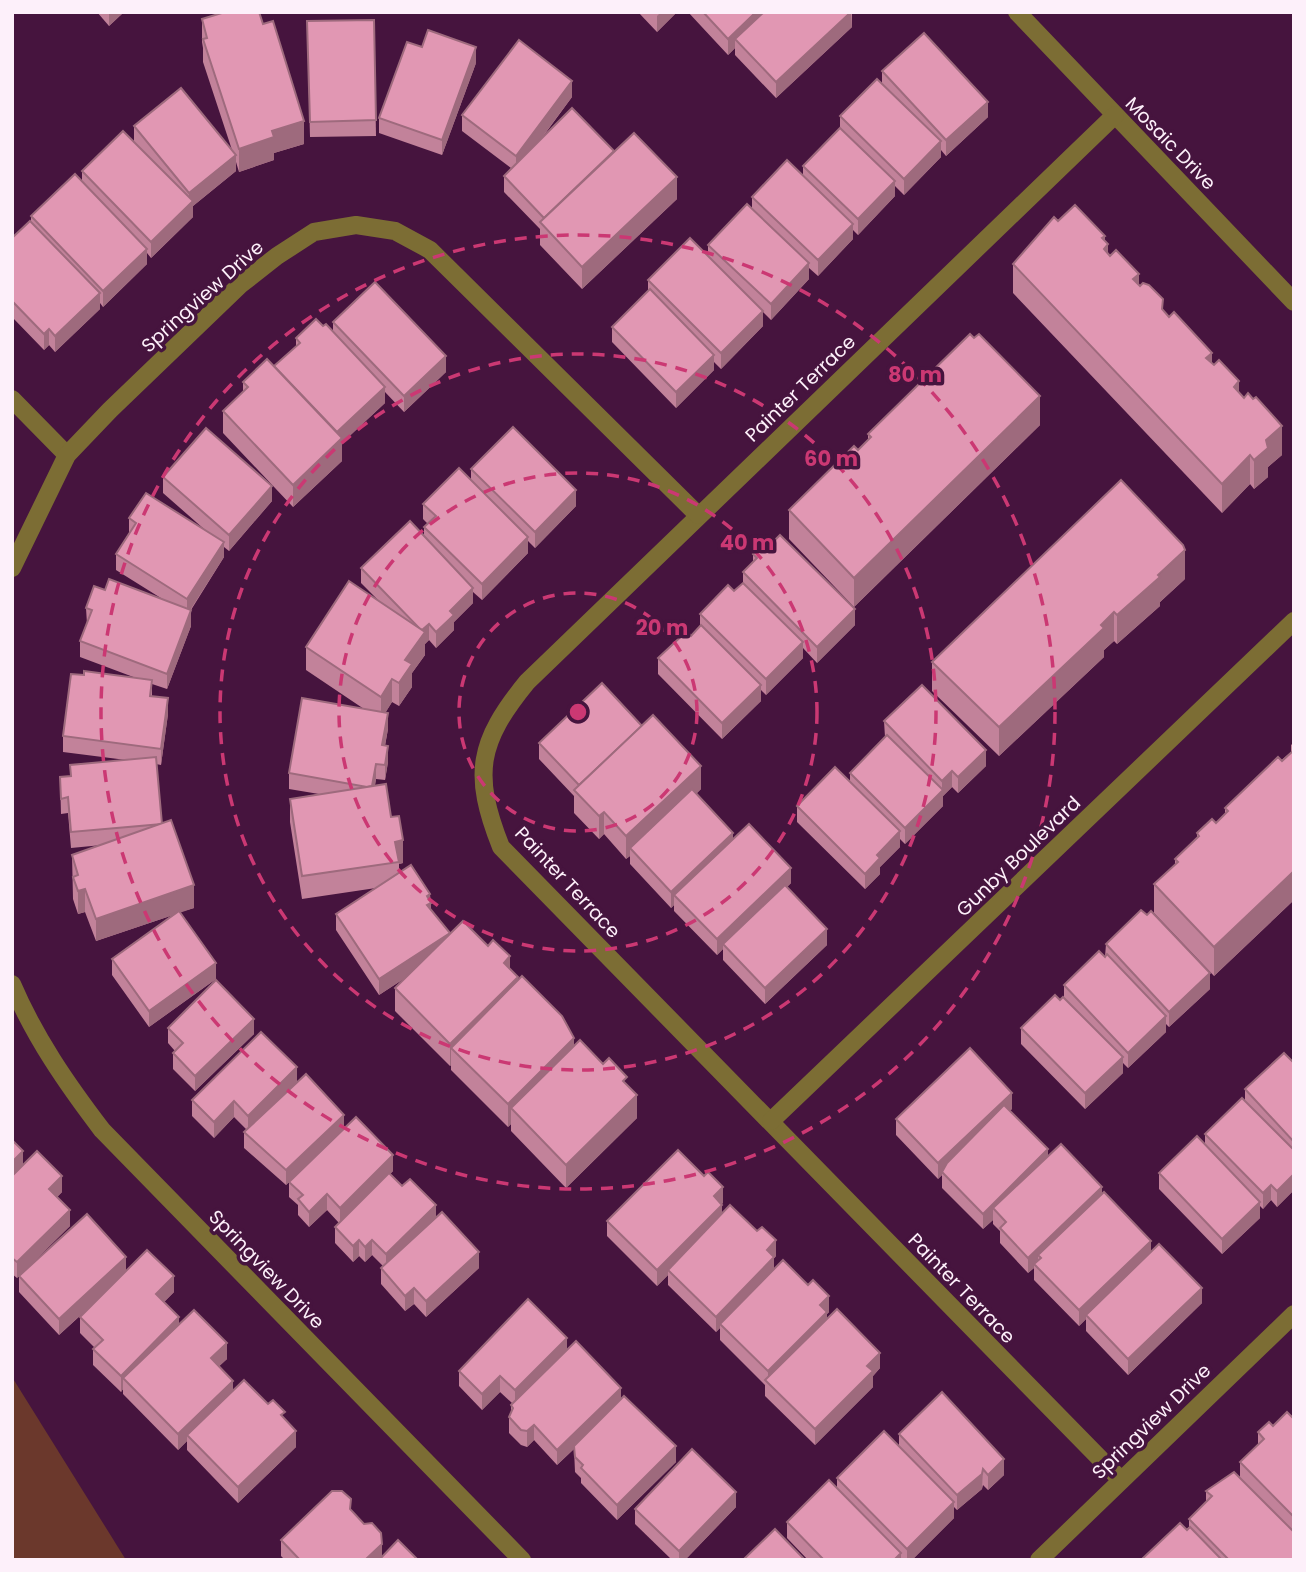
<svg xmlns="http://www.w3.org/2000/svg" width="1306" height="1572" font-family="Poppins,sans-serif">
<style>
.green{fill:#6b382c}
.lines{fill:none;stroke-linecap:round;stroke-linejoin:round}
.street{stroke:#7c6d34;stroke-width:18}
.wall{fill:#c2829a}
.shaded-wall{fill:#9e6a7d}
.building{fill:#e197b3;stroke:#9e6a7d;stroke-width:2}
.ring{fill:none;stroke:#cb3873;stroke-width:3.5;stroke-dasharray:12 9}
.labels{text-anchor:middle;stroke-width:7;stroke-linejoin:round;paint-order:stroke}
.street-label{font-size:19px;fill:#fdf0fa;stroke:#46143e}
.centre{fill:#cb3873;stroke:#46143e;stroke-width:3.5}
.ring-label{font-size:21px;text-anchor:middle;font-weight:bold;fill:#cb3873;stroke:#46143e;stroke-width:7;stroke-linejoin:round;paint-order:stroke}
</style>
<rect width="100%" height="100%" fill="#46143e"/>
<!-- green -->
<polygon class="green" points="12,1377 126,1560 12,1560"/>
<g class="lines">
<!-- street -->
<g class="street">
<polyline points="1017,12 1294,302"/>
<path d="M1115,115L527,682C478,742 472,774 501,847L1121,1480"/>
<polyline points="12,399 67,455"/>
<polyline points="12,568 67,455 110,410 240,285 277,256 314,232 356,225 395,231 430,250 698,515"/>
<path d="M12,984C35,1038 67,1084 102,1130L522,1560"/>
<polyline points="771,1121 1294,621"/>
<polyline points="1039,1560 1294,1314"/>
</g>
</g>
<!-- wall -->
<g class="wall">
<polygon points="97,12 124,12 109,26"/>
<polygon points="638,12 677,12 657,32"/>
<polygon points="688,12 852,12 852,27 776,98 735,55 735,48 728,55"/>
<polygon points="202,19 304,144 274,153 274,160 239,172 236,162 236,171 193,206 193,217 151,258 147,253 147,264 103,307 100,303 100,309 55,352 49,345 44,350 12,317 12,238 31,223 31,216 82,181 82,171 134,141 134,126 232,150 203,62 203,48 202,42"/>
<polygon points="374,20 376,136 310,137 307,21"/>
<polygon points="476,63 442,155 379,133 379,118"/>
<polygon points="882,71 988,117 946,156 941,150 941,157 904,195 895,186 895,196 858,235 853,230 853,239 818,276 809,268 809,279 771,320 763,312 763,326 721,369 714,362 714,370 676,408 612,342 612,327 648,291 648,280 708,256 708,245 752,209 752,197 803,175 803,166 840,128 840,116 882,84"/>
<polygon points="572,97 539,142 614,151 677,199 582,289 540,245 540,229 504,192 504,176 511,168 462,131 462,115"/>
<polygon points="1058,221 1105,241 1108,254 1163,310 1239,393 1282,455 1268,467 1268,477 1254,489 1250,484 1222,513 1013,293 1013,264"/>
<polygon points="333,322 446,372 404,412 385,392 385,403 342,443 342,461 293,507 223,433 223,411 243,392 243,382 274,367 296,347 296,338 323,326 333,332"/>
<polygon points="974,338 1040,425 854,607 789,539 789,510 858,450 868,440 868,434"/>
<polygon points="471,469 576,506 535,548 528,541 528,553 482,600 473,592 473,603 454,622 454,630 436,648 429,640 425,644 425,655 412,673 412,687 399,706 392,702 385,713 388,729 385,746 388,762 385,780 376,779 375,785 391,817 403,863 399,864 399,873 430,894 431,910 450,933 510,969 518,980 574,1045 603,1064 627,1085 637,1118 566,1188 511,1131 511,1124 508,1127 451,1070 451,1065 450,1066 395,1011 395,988 405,978 379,995 336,930 336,914 376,888 302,899 290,822 290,799 319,794 289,789 289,773 364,709 306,670 306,647 378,600 361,583 361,568 424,536 424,527 428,524 423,519 423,504 471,481"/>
<polygon points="163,477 272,501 229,551 224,547 224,557 191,610 191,626 167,689 152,684 152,696 168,714 161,765 156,764 162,824 194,908 180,912 216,979 149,1027 112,975 112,959 176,914 96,941 85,912 78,914 73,899 72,855 102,845 71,848 68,813 61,814 60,777 70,776 70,765 126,760 63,752 63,736 136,678 80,657 80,641 87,624 86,608 105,590 164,600 116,570 116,554 129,533 129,518 204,529 163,493"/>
<polygon points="753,554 855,625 817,663 803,648 803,658 766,695 761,690 761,701 722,739 658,674 658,658 691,636 700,627 700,614 734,591 743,584 743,572 753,562"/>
<polygon points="1185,579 1160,602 1160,606 1117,644 1114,641 1104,650 1104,657 999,756 932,691 932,662"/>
<polygon points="884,721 986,766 958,793 952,787 943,796 943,806 905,844 900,839 900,847 880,867 880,874 865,889 797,822 797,806 850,781 850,773 885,737"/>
<polygon points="1294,742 1294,900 1214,976 1154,913 1154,884 1175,865 1175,859 1197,838 1197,833 1216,823 1225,814 1225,808 1291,752 1291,745"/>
<polygon points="539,743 701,789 696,794 733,839 791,883 787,887 827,945 765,1004 723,960 723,949 717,955 674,911 674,905 671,908 630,864 630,856 626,859 604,834 599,839 574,813 574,796 539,759"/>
<polygon points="1106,944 1210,989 1169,1027 1166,1024 1166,1032 1128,1068 1123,1063 1123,1073 1085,1109 1021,1044 1021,1028 1064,997 1064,985 1105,957"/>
<polygon points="168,1028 254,1034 195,1091 173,1069 173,1053 175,1051 168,1043"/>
<polygon points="1294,1036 1294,1190 1277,1207 1271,1200 1263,1209 1260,1206 1260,1218 1222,1254 1159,1189 1159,1173 1205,1145 1205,1134 1245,1100 1245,1089 1293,1063"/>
<polygon points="297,1082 344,1128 393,1171 390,1174 436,1217 479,1268 426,1317 414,1304 405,1311 381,1284 381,1268 383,1266 372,1255 365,1262 359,1256 353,1262 335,1243 335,1227 339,1223 327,1210 309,1227 298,1215 298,1205 289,1197 289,1182 286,1185 244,1148 244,1132 247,1130 234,1117 214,1138 192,1116 192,1100"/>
<polygon points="1012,1109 1009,1111 1048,1156 1102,1193 1151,1252 1202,1303 1128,1375 1086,1331 1086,1319 1079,1326 1034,1280 1034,1268 1028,1273 1000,1243 1000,1231 993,1224 993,1220 983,1229 942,1188 942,1175 938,1179 896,1135 896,1119"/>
<polygon points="12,1140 23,1165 62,1192 57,1197 70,1226 17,1278 12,1274"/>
<polygon points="723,1203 721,1204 722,1214 776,1256 774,1258 774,1269 829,1312 827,1314 827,1319 880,1368 873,1376 873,1387 815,1445 765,1396 765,1385 720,1340 720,1328 716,1332 668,1285 668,1275 657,1286 607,1236 607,1221"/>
<polygon points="126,1271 174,1292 164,1302 179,1324 227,1359 219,1366 233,1390 268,1404 285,1420 296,1447 238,1503 187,1450 187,1441 178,1450 123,1394 123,1389 121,1392 93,1365 93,1349 95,1348 80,1333 80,1317 92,1305 59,1335 19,1292 19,1276"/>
<polygon points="567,1350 621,1399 676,1462 617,1520 581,1483 581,1478 575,1472 574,1449 557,1465 534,1440 527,1447 521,1445 509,1433 509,1417 511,1414 511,1405 512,1403 500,1392 482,1410 459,1386 459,1371"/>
<polygon points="1293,1416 1294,1416 1294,1560 1141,1560 1189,1527 1189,1519 1206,1502 1206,1491 1240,1478 1240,1462 1258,1444 1258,1432 1293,1419"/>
<polygon points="899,1434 1004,1475 988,1490 983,1485 982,1489 957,1510 954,1507 954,1518 912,1560 808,1560 787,1538 787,1522 837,1488 837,1478 899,1447"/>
<polygon points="736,1507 685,1560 672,1560 635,1524 635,1509"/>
<polygon points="351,1511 364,1524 382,1557 418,1560 285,1560 281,1556 281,1540"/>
</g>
<!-- shaded-wall -->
<g class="shaded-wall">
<polygon points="109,12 124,12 109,26"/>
<polygon points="661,12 677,12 657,32 657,16"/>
<polygon points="756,12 773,12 735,39 735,48 728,55 728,39"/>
<polygon points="851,12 852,27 776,98 776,82"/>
<polygon points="476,47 476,63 442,155 442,140"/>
<polygon points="572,81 572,97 516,172 516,156"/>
<polygon points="988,102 988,117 946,156 946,140"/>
<polygon points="304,121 304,144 274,153 274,160 239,172 239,149 272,131"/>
<polygon points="941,141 941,157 904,195 904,179"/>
<polygon points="236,155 236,171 193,206 193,217 151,258 151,242 189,205 189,193"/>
<polygon points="677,177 677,199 582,289 582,267"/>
<polygon points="895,181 895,196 858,235 858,219"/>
<polygon points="853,224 853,239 818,276 818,260"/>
<polygon points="1105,236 1105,247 1108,244 1108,273 1102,238"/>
<polygon points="147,249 147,264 103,307 103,291"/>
<polygon points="809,263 809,279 771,320 771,304"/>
<polygon points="1139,274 1139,303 1133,279"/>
<polygon points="100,293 100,309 55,352 55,336"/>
<polygon points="763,311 763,326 721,369 721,353"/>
<polygon points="49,329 49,345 44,350 44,334"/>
<polygon points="1212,353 1212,382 1206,358"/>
<polygon points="714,355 714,370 676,408 676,392"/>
<polygon points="446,356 446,372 404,412 404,396"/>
<polygon points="1239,381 1239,411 1234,387"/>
<polygon points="385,387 385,403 342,443 342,461 293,507 293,485 336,433"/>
<polygon points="1040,396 1040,425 854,607 854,578"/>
<polygon points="1282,426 1282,455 1268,467 1268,477 1254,489 1254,460 1266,440"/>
<polygon points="1250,455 1250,484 1222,513 1222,484"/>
<polygon points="272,486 272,501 229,551 229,535"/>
<polygon points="576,490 576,506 535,548 535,532"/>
<polygon points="528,537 528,553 482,600 482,584"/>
<polygon points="224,542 224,557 187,615 187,599"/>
<polygon points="1185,550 1185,579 1160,602 1160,606 1117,644 1117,615"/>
<polygon points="473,588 473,603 454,622 454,630 436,648 436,632 450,611"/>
<polygon points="855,609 855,625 817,663 817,647"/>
<polygon points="191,610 191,626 167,689 167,674"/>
<polygon points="1114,612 1114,641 1104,650 1104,657 999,756 999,727"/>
<polygon points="429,624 429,640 425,644 425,655 412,673 412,687 399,706 399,683 405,660 422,631"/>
<polygon points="803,642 803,658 766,695 766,679"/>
<polygon points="392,679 392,702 381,720 381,697"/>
<polygon points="761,685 761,701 722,739 722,723"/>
<polygon points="168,698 168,714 161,765 161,749"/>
<polygon points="388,713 388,729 382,761 382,745"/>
<polygon points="388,746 388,762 385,780 385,765"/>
<polygon points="986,750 986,766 958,793 958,777"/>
<polygon points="376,764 376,779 372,803 372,787"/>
<polygon points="701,766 701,789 634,852 630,848 630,856 626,859 626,836"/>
<polygon points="952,771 952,787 943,796 943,806 905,844 905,828 942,791 942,781"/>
<polygon points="604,812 604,834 599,839 599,816"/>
<polygon points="900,831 900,847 880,867 880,874 865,889 865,874 877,855"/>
<polygon points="733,833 733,849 674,895 674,905 671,908 671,892"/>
<polygon points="403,840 403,863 399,864 395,842"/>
<polygon points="791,868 791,883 726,947 723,944 723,949 717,955 717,939"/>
<polygon points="1294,871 1294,900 1214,976 1214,947"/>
<polygon points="194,885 194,908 96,941 96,919"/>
<polygon points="85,889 85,912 78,914 78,891"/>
<polygon points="430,894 431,919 427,921 427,896"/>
<polygon points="827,929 827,945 765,1004 765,988"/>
<polygon points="450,933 450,949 379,995 379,979"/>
<polygon points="510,956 510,979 504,963"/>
<polygon points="216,963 216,979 149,1027 149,1011"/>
<polygon points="1210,973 1210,989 1169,1027 1169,1012"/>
<polygon points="518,977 518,1000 451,1048 451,1065 450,1066 450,1044"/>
<polygon points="1166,1016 1166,1032 1128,1068 1128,1053"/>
<polygon points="254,1019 254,1034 195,1091 195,1076"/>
<polygon points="574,1038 574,1061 511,1108 511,1124 508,1127 508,1104"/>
<polygon points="1123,1057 1123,1073 1085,1109 1085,1093"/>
<polygon points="297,1067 297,1083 248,1132 248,1116"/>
<polygon points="1012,1093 1012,1109 943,1174 942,1172 942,1175 938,1179 938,1163"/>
<polygon points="637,1095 637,1118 566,1188 566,1165"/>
<polygon points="234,1101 234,1117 214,1138 214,1122"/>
<polygon points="344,1115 344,1130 286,1185 286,1170"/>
<polygon points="1048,1149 1048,1165 993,1208 993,1220 983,1229 983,1214"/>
<polygon points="23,1151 23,1167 12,1178 12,1162"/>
<polygon points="393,1155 393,1171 340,1224 340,1208"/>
<polygon points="1294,1174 1294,1190 1277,1207 1277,1191"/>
<polygon points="62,1176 62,1192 49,1205 49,1189"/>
<polygon points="1271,1185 1271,1200 1263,1209 1263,1193"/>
<polygon points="723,1187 723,1203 714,1212 714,1196"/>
<polygon points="1102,1187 1102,1203 1041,1258 1038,1255 1038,1264 1034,1264 1034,1268 1028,1273 1028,1258"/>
<polygon points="327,1194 327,1210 309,1227 309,1212"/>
<polygon points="1260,1202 1260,1218 1222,1254 1222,1239"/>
<polygon points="436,1205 436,1220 386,1270 386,1254"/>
<polygon points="722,1205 722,1220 668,1270 668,1275 657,1286 657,1270"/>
<polygon points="70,1210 70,1226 17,1278 17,1262"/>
<polygon points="359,1240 359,1256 353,1262 353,1246"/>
<polygon points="372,1240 372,1255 365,1262 365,1247"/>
<polygon points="776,1240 776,1256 774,1258 774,1273 720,1324 720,1328 716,1332 716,1317 767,1250"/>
<polygon points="1151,1241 1151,1257 1086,1315 1086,1319 1079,1326 1079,1310"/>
<polygon points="479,1252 479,1268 426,1317 426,1301"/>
<polygon points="126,1257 126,1273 59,1335 59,1319"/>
<polygon points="174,1276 174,1292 156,1310 156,1294"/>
<polygon points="414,1288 414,1304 405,1311 405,1296"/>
<polygon points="1202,1288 1202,1303 1128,1375 1128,1359"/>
<polygon points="829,1296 829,1312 827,1314 827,1327 768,1382 768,1371 820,1305"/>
<polygon points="179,1317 179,1333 123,1378 123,1389 121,1392 121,1376"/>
<polygon points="567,1338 567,1353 515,1406 515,1390"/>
<polygon points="227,1343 227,1359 211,1374 211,1358"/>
<polygon points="880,1353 880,1368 873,1376 873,1387 815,1445 815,1429 867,1366"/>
<polygon points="500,1376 500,1392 482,1410 482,1394"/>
<polygon points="233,1381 233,1396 187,1435 187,1441 178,1450 178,1434"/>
<polygon points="621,1388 621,1404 557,1465 557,1450"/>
<polygon points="534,1425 534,1440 527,1447 527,1431"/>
<polygon points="296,1431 296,1447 238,1503 238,1487"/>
<polygon points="676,1446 676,1462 617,1520 617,1505"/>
<polygon points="1004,1459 1004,1475 988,1490 988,1475"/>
<polygon points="983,1469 982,1489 957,1510 957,1495"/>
<polygon points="736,1492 736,1507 685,1560 679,1560 679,1551"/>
<polygon points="954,1502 954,1518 912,1560 907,1560 907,1549"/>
<polygon points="382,1544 382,1560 365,1560"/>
<polygon points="901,1553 901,1560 894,1560"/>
</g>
<!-- building -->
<g class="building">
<polygon points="225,12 259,12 263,24 273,21 304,121 272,131 274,137 239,149 203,39 207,38 202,19"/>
<polygon points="703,12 756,12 728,39"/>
<polygon points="764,12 851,12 776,82 735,39"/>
<polygon points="374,20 376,120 310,122 307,21"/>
<polygon points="428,30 476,47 442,140 379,118 407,42 422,47"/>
<polygon points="924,33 988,102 946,140 882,71"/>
<polygon points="519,40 572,81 516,156 462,115"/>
<polygon points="877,79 941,141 904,179 840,116"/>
<polygon points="181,88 236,155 189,193 134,126"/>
<polygon points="572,108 614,151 544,218 504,176"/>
<polygon points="840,128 895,181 858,219 803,166"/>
<polygon points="123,131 193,201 151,242 82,171"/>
<polygon points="634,133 677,177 582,267 540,222"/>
<polygon points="787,160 853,224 818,260 752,197"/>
<polygon points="75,174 147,249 103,291 31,216"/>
<polygon points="747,204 809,263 771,304 708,245"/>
<polygon points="1075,205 1105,236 1102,238 1108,244 1104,249 1110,256 1116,250 1139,274 1133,279 1140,286 1143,283 1149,285 1163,299 1162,309 1169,317 1174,312 1212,353 1206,358 1214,365 1219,360 1239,381 1234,387 1244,398 1248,393 1253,399 1256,397 1282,426 1266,440 1268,448 1254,460 1250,455 1222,484 1013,264 1054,217 1058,221"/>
<polygon points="30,221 100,293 55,336 49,329 44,334 12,301 12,238"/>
<polygon points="690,238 763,311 721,353 648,280"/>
<polygon points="375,282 446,356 404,396 333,322"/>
<polygon points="650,289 714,355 676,392 612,327"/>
<polygon points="316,319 323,326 326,324 385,387 337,432 274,366 300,343 296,338"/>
<polygon points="970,334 974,338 979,334 1040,396 854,578 789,510 854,446 858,450 871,437 868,434"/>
<polygon points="267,359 342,438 293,485 223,411 248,387 243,382"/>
<polygon points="513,427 576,490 535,532 471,469"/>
<polygon points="206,428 272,486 229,535 163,477"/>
<polygon points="459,468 528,537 482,584 424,527 436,516 423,504"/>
<polygon points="1121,480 1183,545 1185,550 1158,575 1160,577 1117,615 1114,612 1101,625 1104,628 999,727 932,662"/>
<polygon points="146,493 224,542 187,599 116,554 136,523 129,518"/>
<polygon points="410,521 473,588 450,611 454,615 436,632 429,624 422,630 420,629 361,568"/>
<polygon points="780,535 855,609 817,647 743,572 757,558 753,554 764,543 768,547"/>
<polygon points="109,579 191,610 167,674 80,641 92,610 86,608 94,586 105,590"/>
<polygon points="349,581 425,632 405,660 412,664 399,683 392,679 381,697 306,647"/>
<polygon points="743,583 803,642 766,679 700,614 728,585 734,591"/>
<polygon points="701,625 761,685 722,723 658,658 687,631 691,636"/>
<polygon points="84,671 152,680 150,696 168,698 161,749 63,736 71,674 84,675"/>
<polygon points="602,683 642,726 579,785 539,743"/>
<polygon points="922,685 986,750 958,777 952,771 942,781 884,721"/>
<polygon points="302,698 388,713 382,745 388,746 385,765 376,764 372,786 367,787 289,773"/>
<polygon points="653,715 701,766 626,836 604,812 599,816 574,790"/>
<polygon points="887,735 943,790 905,828 850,773"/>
<polygon points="1294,750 1294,871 1214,947 1154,884 1178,862 1175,859 1199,836 1197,833 1212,819 1216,823 1228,811 1225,808 1278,757 1282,761"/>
<polygon points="156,757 162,824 71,832 68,797 61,799 60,777 71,776 70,765"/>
<polygon points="835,767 900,831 877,855 880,858 865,874 797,806"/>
<polygon points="386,784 391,817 399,816 403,840 395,842 399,862 302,876 290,799"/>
<polygon points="692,789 733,833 671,892 630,848"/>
<polygon points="171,820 194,885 96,919 85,889 78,891 73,877 78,875 72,855"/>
<polygon points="749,824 791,868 717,939 674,895"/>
<polygon points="411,865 430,894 427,896 431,903 427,905 450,933 379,979 336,914"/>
<polygon points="785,885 827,929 765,988 723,944"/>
<polygon points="1141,910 1147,915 1151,911 1210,973 1169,1012 1106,944"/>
<polygon points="179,911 216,963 149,1011 112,959"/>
<polygon points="463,921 488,946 493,940 510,956 504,963 518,977 450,1044 395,988"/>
<polygon points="1099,951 1105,957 1107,954 1166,1016 1128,1053 1064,985"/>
<polygon points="522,976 562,1016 574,1038 508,1104 451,1048"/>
<polygon points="216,980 254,1019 195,1076 173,1053 183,1043 168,1028"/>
<polygon points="1055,995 1060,1000 1063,997 1123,1057 1085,1093 1021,1028"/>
<polygon points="261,1032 297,1067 248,1116 234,1101 214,1122 192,1100"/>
<polygon points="580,1040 603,1064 609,1058 627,1077 623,1081 637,1095 566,1165 511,1108"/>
<polygon points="970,1048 1012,1093 938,1163 896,1119"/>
<polygon points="1284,1053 1294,1063 1294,1142 1245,1089"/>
<polygon points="306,1074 344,1115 286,1170 244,1132"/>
<polygon points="1242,1098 1294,1150 1294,1174 1277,1191 1271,1185 1263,1193 1205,1134"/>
<polygon points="1004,1105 1048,1149 983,1214 942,1172 947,1163"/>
<polygon points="356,1117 393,1155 340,1208 327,1194 309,1212 298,1199 303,1195 289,1182"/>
<polygon points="1197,1136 1260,1202 1222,1239 1159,1173"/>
<polygon points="12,1140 23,1151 12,1162"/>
<polygon points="1061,1144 1102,1187 1028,1258 1000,1228 1006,1222 993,1208"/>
<polygon points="678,1150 704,1176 708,1172 723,1187 714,1196 722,1205 657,1270 607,1221"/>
<polygon points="37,1151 62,1176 49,1189 70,1210 17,1262 12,1258 12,1176"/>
<polygon points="389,1173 402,1186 410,1179 436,1205 386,1254 372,1240 365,1247 359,1240 353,1246 335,1227"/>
<polygon points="1104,1192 1151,1241 1079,1310 1034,1264 1041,1258 1038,1255"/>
<polygon points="730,1205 757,1231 762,1227 776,1240 767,1250 774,1257 716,1317 668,1270"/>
<polygon points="442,1212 479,1252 426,1301 414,1288 405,1296 381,1268"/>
<polygon points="87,1214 126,1257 59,1319 19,1276"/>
<polygon points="1159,1244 1202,1288 1128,1359 1086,1315"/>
<polygon points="147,1250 174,1276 156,1294 179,1317 121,1376 93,1349 103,1340 80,1317"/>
<polygon points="783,1260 808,1285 813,1280 829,1296 820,1305 827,1312 768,1371 720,1324"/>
<polygon points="528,1299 567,1338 515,1390 500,1376 482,1394 459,1371"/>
<polygon points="837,1309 880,1353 867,1366 873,1371 815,1429 765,1380"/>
<polygon points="194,1310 227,1343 211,1358 233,1381 178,1434 123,1378"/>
<polygon points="576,1341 621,1388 557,1450 534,1425 527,1431 521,1430 509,1417 513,1408 511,1405"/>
<polygon points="244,1380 268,1404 273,1400 285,1412 281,1415 296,1431 238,1487 187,1435"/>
<polygon points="942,1392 1004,1459 988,1475 983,1469 982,1474 957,1495 899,1434"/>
<polygon points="624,1396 676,1446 617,1505 581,1468 583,1465 575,1457 574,1446"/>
<polygon points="1287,1412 1294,1419 1294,1517 1240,1462 1264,1439 1258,1432 1269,1422 1273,1426"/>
<polygon points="884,1431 954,1502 907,1549 837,1478"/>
<polygon points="692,1449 736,1492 679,1551 635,1509"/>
<polygon points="1234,1472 1294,1532 1294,1560 1229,1560 1189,1519 1212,1496 1206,1491"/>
<polygon points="829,1480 901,1553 894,1560 824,1560 787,1522"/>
<polygon points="332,1491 342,1491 351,1499 350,1509 364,1524 372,1523 381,1533 382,1544 365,1560 300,1560 281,1540"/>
<polygon points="1180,1523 1187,1530 1190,1527 1222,1560 1141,1560"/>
<polygon points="775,1529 805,1560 743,1560"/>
<polygon points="398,1540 418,1560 379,1560"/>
</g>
<!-- distance rings -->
<g class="ring">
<circle cx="578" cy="712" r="119"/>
<circle cx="578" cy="712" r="239"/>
<circle cx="578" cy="712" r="358"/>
<circle cx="578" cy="712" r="477"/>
</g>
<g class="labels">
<!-- street labels -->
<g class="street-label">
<text transform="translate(1171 143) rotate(46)" y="7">Mosaic Drive</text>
<text transform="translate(202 296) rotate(-42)" y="7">Springview Drive</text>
<text transform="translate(800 388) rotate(-44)" y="7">Painter Terrace</text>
<text transform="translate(1018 856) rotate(-44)" y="7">Gunby Boulevard</text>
<text transform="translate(568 882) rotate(47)" y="7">Painter Terrace</text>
<text transform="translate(267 1269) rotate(46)" y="7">Springview Drive</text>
<text transform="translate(962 1288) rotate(46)" y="7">Painter Terrace</text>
<text transform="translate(1151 1421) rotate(-44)" y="7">Springview Drive</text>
</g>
</g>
<circle cx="578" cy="712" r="10" class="centre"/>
<g class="ring-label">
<text x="915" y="382">80 m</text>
<text x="831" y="466">60 m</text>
<text x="747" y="550">40 m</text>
<text x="662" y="635">20 m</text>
</g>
<!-- border -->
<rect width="1306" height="1572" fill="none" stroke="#fdf0fa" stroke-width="28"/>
</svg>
